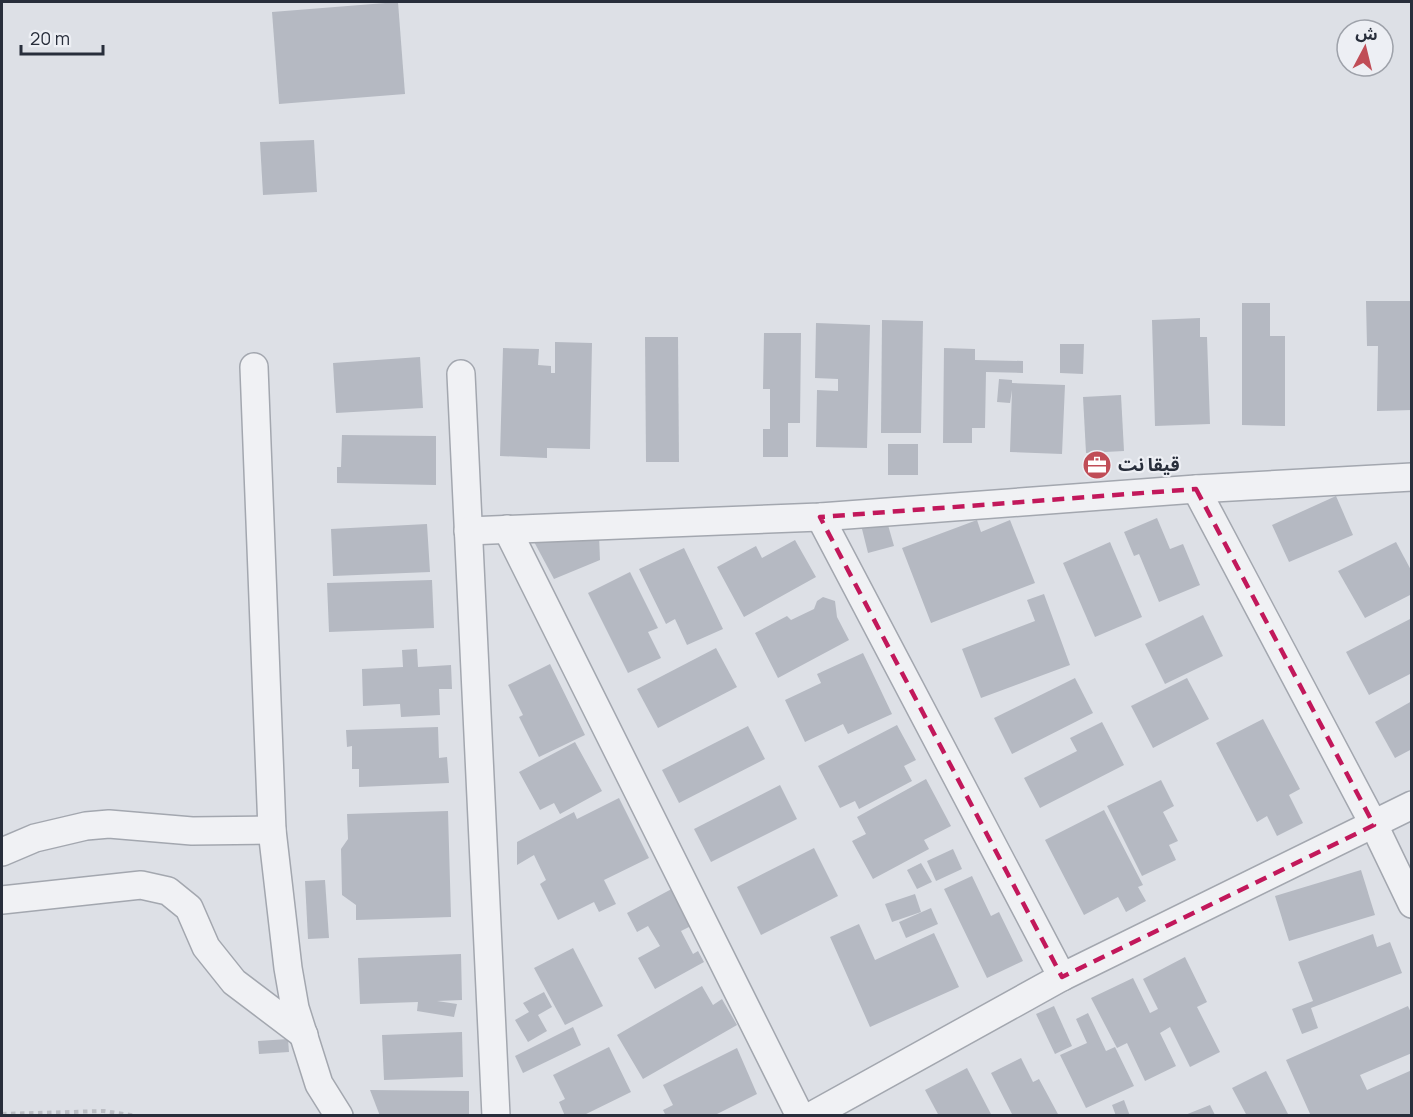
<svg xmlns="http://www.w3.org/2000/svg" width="1413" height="1117" font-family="Manrope,'Noto Sans Arabic',sans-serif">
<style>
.building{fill:#b5b9c2}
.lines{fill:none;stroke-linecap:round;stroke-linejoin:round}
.street-casing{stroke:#a3a7af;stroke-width:30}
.path{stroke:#bcbec4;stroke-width:4;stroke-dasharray:4.5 4.5;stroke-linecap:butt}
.street{stroke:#f0f1f4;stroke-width:27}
.marked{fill:none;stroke:#c2185b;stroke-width:4.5;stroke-dasharray:12 8;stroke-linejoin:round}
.labels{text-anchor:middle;stroke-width:4.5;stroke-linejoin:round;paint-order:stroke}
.poi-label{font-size:18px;font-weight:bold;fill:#282e3b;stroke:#edeff4;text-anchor:start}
</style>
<rect width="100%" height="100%" fill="#dde0e6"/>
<!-- building -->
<g class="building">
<polygon points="398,2 405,94 279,104 272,12"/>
<polygon points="314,140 317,192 263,195 260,142"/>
<polygon points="1366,301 1412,301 1412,410 1377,411 1378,346 1367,346"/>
<polygon points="1242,303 1270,303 1270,336 1285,336 1285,426 1242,425"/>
<polygon points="1200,318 1200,337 1207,337 1210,424 1155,426 1152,320"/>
<polygon points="882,320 923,321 921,433 881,433"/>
<polygon points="816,323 870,325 867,448 816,447 817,390 838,391 838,379 815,378"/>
<polygon points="764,333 801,333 800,423 788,423 788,457 763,457 763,429 770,429 770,389 763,389"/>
<polygon points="645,337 678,337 679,462 646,462"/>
<polygon points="555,342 592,343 590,449 547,448 547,458 500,456 503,348 539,349 538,365 551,366 551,373 555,373"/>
<polygon points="1060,344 1084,344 1083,374 1060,373"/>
<polygon points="944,348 975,349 975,360 1023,361 1023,373 986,372 985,428 972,428 972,443 943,443"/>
<polygon points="420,357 423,408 336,413 333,363"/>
<polygon points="999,379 1012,380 1012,383 1065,385 1062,454 1010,452 1012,390 1010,403 997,402"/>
<polygon points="1121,395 1124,451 1086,453 1083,397"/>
<polygon points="342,435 436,436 436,485 337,483 337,467 341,467"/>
<rect x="888" y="444" width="30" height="31"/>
<polygon points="1336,496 1353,535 1289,562 1272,525"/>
<polygon points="886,518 894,546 868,553 861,525"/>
<polygon points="1157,518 1170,549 1183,544 1200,585 1159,602 1139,554 1134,556 1124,532"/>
<polygon points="977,520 981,532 1010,520 1035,583 931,623 902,548"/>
<polygon points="427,524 430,572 333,576 331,529"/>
<polygon points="599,535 600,560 554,579 532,538"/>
<polygon points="795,540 816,577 744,617 717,567 756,546 762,558"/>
<polygon points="1110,542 1142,617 1095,637 1063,563"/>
<polygon points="1396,542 1412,572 1412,594 1365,618 1338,571"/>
<polygon points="684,548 723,629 687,645 675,619 666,624 639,569"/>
<polygon points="630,572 658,628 648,632 661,658 628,673 588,593"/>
<polygon points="432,580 434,628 329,632 327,583"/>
<polygon points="1044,594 1070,665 981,698 962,649 1035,621 1027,600"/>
<polygon points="823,597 835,601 837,617 849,640 778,678 755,633 787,616 791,620 814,609 817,601"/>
<polygon points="1203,615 1223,656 1165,684 1145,644"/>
<polygon points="1412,618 1412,673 1369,695 1346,652"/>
<polygon points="716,648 737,687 658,728 637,689"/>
<polygon points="417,649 418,667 451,665 452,689 439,689 440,715 401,717 400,704 363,706 362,669 403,667 402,650"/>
<polygon points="863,653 892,714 848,734 843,724 805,742 785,700 821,683 817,674"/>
<polygon points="550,664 585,735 539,757 519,717 523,715 508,685"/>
<polygon points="1075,678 1093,713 1012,754 994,718"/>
<polygon points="1187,678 1209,719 1153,748 1131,706"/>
<polygon points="1412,701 1412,749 1395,758 1375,722"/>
<polygon points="1263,719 1300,789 1289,795 1303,823 1277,836 1267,816 1257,822 1216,743"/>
<polygon points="1102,722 1124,765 1040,808 1024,778 1077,751 1070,738"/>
<polygon points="897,725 916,760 904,766 912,781 859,809 855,801 840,808 818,766"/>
<polygon points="748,726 765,759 679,803 662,770"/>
<polygon points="438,727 439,758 447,757 449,783 359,787 359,769 352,769 352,746 347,747 346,730"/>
<polygon points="575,742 602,791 560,814 554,803 540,810 519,772"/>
<polygon points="926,779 951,826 924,840 929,849 873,879 852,841 866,834 857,817"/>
<polygon points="1161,780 1174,806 1163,812 1178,841 1169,845 1176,860 1142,876 1107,806"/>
<polygon points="780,785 797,819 711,862 694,829"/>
<polygon points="619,798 649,858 604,880 616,904 599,912 594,902 558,920 540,884 546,880 534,855 517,865 517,842 574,812 577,819"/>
<polygon points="1104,810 1143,885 1138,887 1146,901 1126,912 1118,897 1084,915 1045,840"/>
<polygon points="448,811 451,917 356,920 356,905 342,895 341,849 348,839 347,814"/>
<polygon points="814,848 838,896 761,935 737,887"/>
<polygon points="953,849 962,869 936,881 927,861"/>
<polygon points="921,863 932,882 917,889 907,870"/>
<polygon points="1361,870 1375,915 1289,941 1275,896"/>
<polygon points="972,876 991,916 999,912 1023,961 987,978 944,889"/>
<polygon points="325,880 329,938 308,939 305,881"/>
<polygon points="679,885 699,922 681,931 693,954 698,951 704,962 655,989 638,958 660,946 648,926 637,932 627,913"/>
<polygon points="915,894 921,912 892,922 885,904"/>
<polygon points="931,908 938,924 906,938 899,922"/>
<polygon points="859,924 875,960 934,933 959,987 870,1027 830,937"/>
<polygon points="1373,934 1377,947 1390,942 1402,973 1311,1008 1318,1028 1302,1034 1292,1009 1313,1001 1298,962"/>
<polygon points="573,948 603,1006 565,1025 534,968"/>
<polygon points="461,954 462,1000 437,1001 457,1004 454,1017 417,1011 418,1002 360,1004 358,958"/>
<polygon points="1185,957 1207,1002 1197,1007 1220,1052 1190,1067 1170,1027 1160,1033 1176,1066 1145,1081 1127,1043 1117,1048 1091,998 1133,978 1150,1013 1158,1009 1143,979"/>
<polygon points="702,986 713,1005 722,999 737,1025 643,1079 617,1035"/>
<polygon points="544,992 552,1007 538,1015 547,1031 528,1042 515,1020 529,1012 523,1003"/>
<polygon points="1054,1006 1072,1046 1055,1054 1036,1014"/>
<polygon points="1408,1006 1412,1015 1412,1053 1360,1075 1367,1090 1412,1070 1412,1116 1311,1116 1286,1060"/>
<polygon points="1088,1013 1106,1051 1115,1047 1134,1086 1086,1108 1060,1055 1087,1043 1076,1019"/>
<polygon points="573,1027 581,1045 523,1073 515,1056"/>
<polygon points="462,1032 463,1077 384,1080 382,1035"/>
<polygon points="288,1039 289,1052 259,1054 258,1041"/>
<polygon points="609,1047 631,1092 582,1116 565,1116 559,1102 565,1099 553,1075"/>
<polygon points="737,1048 757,1094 713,1116 666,1116 663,1110 673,1105 663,1085"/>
<polygon points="1021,1058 1033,1082 1039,1079 1059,1116 1013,1116 991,1073"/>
<polygon points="967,1068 992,1116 939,1116 925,1090"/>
<polygon points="1266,1071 1289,1116 1247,1116 1232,1088"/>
<polygon points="370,1090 469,1091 469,1116 380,1116"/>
<polygon points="1124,1100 1130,1116 1116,1116 1112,1105"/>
<polygon points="1210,1105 1215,1115 1185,1115"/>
</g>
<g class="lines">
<!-- street casing -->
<g class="street-casing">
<g id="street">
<polyline points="254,367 272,830 288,968 295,1008 319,1084 339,1116"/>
<polyline points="461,374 496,1116"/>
<polyline points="1196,489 1374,825 1412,904"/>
<polyline points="820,517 1062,977"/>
<polyline points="507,529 800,1116"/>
<polyline points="468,531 820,517 1196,489 1412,477"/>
<polyline points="2,852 35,838 86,826 109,824 192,831 272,830"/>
<polyline points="2,900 141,885 168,891 189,908 206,947 234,982 304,1035"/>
<polyline points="811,1116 1062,977 1412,805"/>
</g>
</g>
<!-- path -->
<polyline class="path" points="2,1114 104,1111 137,1116"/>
<!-- street -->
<use href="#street" class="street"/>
</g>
<!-- marked area -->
<path class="marked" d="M1196,489L1374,825L1062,977L820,517Z"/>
<!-- icons -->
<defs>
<g id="office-disc" transform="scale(1.5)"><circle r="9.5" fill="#c04d57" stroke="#edeff4"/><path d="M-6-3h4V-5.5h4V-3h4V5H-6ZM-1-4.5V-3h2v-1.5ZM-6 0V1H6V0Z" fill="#fff"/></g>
</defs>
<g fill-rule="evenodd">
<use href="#office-disc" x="1097" y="465"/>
</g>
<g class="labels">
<!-- poi labels -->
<g class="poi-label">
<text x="1118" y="471">قيقا نت</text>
</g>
</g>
<!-- border -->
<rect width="1413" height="1117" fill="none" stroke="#282e3b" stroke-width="6"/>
<!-- north arrow -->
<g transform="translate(1365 48) rotate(7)"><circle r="28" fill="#edeff4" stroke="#9ea2aa" stroke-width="1.5"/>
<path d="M0-4.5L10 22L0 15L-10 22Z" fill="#c04d57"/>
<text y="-9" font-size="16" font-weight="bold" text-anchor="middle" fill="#282e3b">ش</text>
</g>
<!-- scale -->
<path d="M21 45v9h82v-9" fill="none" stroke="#282e3b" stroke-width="3"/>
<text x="30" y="45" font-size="18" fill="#282e3b" stroke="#edeff4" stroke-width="4.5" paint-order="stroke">20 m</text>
</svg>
